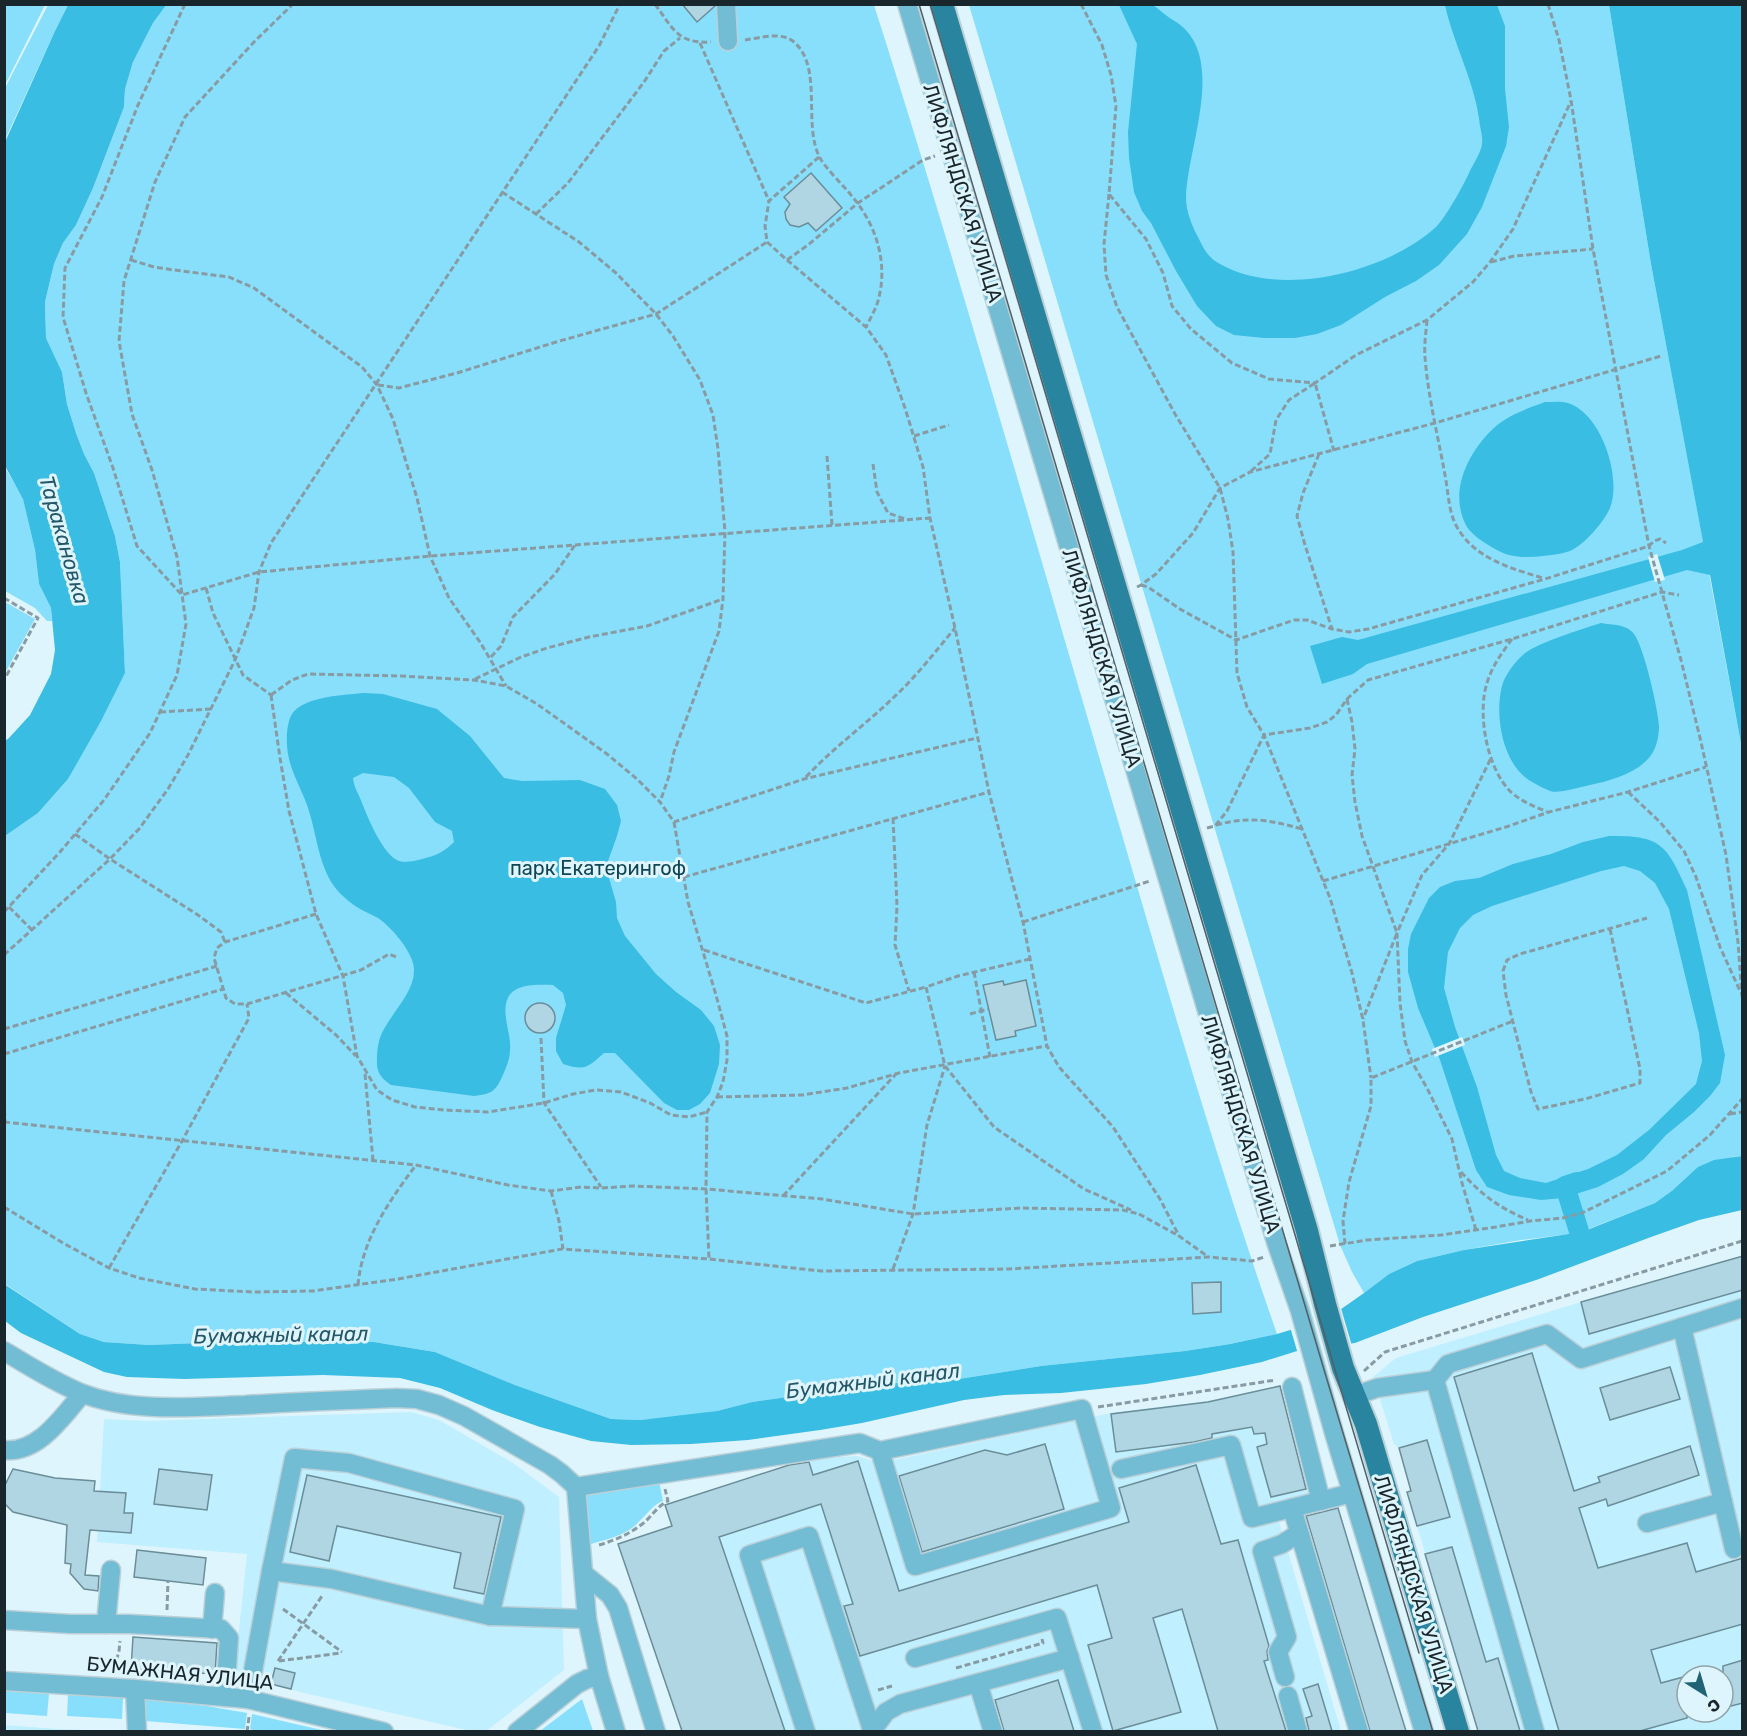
<svg xmlns="http://www.w3.org/2000/svg" width="1747" height="1736" font-family="Rubik,sans-serif">
<style>
.built{fill:#c0efff;fill-rule:evenodd}
.green{fill:#88dffc}
.water{fill:#3abde2;fill-rule:evenodd}
.pier{fill:#dff5fd}
.lines{fill:none;stroke-linecap:round;stroke-linejoin:round}
.canal{stroke:#3abde2;stroke-width:20}
.building{fill:#b1d6e3;stroke:#6a8d98;stroke-width:1.5}
.minor-casing{stroke:#bbd0d7;stroke-width:21}
.major-casing{stroke:#bbd0d7;stroke-width:26}
.path{stroke:#889ba2;stroke-width:3;stroke-dasharray:6 3;stroke-linecap:butt}
.minor{stroke:#72bcd4;stroke-width:18}
.major{stroke:#29859f;stroke-width:22}
.tram{stroke:#506066;stroke-width:1.5}
.labels{text-anchor:middle;stroke-width:6;stroke-linejoin:round;paint-order:stroke}
.street-label{font-size:20px;fill:#19272c;stroke:#dff5fd}
.park-label{font-size:20px;fill:#0f4656;stroke:#dff5fd}
.water-label{font-size:21px;font-style:italic;fill:#245868;stroke:#dff5fd}
</style>
<rect width="100%" height="100%" fill="#dff5fd"/>
<!-- built -->
<g class="built">
<path d="M1742,1256V1731H1478L1407,1492L1411,1491L1399,1448L1394,1444L1373,1377L1396,1358L1581,1302ZM1687,1676H1723V1712H1687Z"/>
<polygon points="1280,1386 1310,1501 1275,1508 1341,1731 682,1731 635,1593 672,1526 665,1505 808,1459 857,1456 880,1463 1111,1413 1207,1401"/>
<polygon points="411,1412 439,1420 513,1463 559,1497 564,1670 485,1732 471,1731 234,1677 247,1554 97,1542 104,1419 147,1421"/>
<polygon points="4,1725 58,1729 118,1731 5,1731"/>
</g>
<!-- green -->
<g class="green">
<polygon points="5,4 45,5 5,85 4,5"/>
<path d="M166,4L874,5C960,275 1037,548 1118,821C1168,992 1218,1165 1277,1334L1230,1344L1185,1351L1041,1366L946,1381H913L839,1390L752,1402L717,1411L681,1417L641,1420L611,1419L515,1385L435,1352L374,1342H224L149,1345L104,1342L80,1334L5,1284V836L38,813L68,779L125,673L120,562L115,536L94,473L84,454L76,433L67,404L62,372L46,338L45,302L54,264L63,243L76,225L93,188L124,107L125,89L133,62L153,23Z"/>
<polygon points="48,5 68,5 55,31 4,142 5,88"/>
<polygon points="969,5 1609,5 1651,264 1742,749 1742,1156 1733,1157 1673,1190 1655,1203 1591,1228 1570,1234 1521,1240 1464,1250 1417,1261 1389,1274 1364,1293 1352,1272 1340,1245 1149,610"/>
<polygon points="4,466 23,498 35,550 39,584 51,608 52,621 47,621 35,608 5,591"/>
<polygon points="5,602 35,619 5,673"/>
<path d="M659,1481L663,1501C652,1504 641,1523 629,1530C618,1537 604,1540 591,1544L584,1495Z"/>
<polygon points="5,1691 49,1694 47,1716 5,1713"/>
<polygon points="68,1695 123,1698 122,1719 67,1716"/>
<polygon points="142,1699 207,1706 247,1713 245,1729 145,1721"/>
<polygon points="582,1699 593,1731 540,1731"/>
<polygon points="252,1714 326,1731 261,1732 250,1729"/>
</g>
<!-- water -->
<g class="water">
<polygon points="68,5 166,5 153,23 133,62 125,89 124,107 93,188 76,225 63,243 54,264 45,302 46,338 62,372 67,404 76,433 84,454 94,473 115,536 120,562 125,673 101,721 68,779 38,813 5,836 5,741 9,738 30,715 51,674 55,650 51,608 39,584 35,550 23,499 5,466 5,142 55,31"/>
<path d="M1119,5C1126,4 1145,2 1151,4C1156,6 1167,17 1173,20C1230,53 1187,146 1186,198C1186,211 1192,226 1198,237C1204,249 1208,258 1220,264C1281,299 1387,272 1436,227C1446,217 1463,186 1469,173C1473,164 1481,153 1482,144C1483,139 1481,131 1480,126C1476,84 1454,46 1445,5H1497L1505,26V89L1509,127L1506,146L1482,207L1467,234L1439,265L1416,281L1385,297L1341,325L1317,334L1295,338H1264L1234,335L1216,326L1197,306L1176,271L1151,223L1142,211L1134,192L1129,158L1128,132L1137,44Z"/>
<polygon points="1609,5 1742,5 1742,749 1710,575 1687,570 1367,664 1353,674 1322,684 1310,646 1342,637 1358,640 1682,550 1703,542 1651,264"/>
<path d="M1545,402C1552,402 1561,401 1568,403C1602,414 1622,478 1610,508C1604,522 1584,545 1570,551C1561,554 1552,555 1543,556C1526,558 1510,558 1495,549C1486,544 1472,535 1467,527C1447,492 1469,450 1496,426C1510,414 1529,408 1545,402Z"/>
<path d="M1601,623C1612,625 1627,624 1634,634C1644,647 1658,709 1659,726C1659,735 1657,745 1653,752C1642,772 1610,781 1590,785C1581,787 1557,794 1550,791C1545,789 1539,786 1534,783C1503,768 1494,717 1502,686C1505,674 1516,661 1525,653C1540,642 1582,629 1601,623Z"/>
<path d="M364,693L383,694L437,709L470,736L504,778L522,781L580,780L605,789L617,805L621,821L617,836L607,864L609,878L616,902L617,918L625,936L656,974L676,992L701,1010L714,1026L720,1045L719,1064L710,1093L700,1104L689,1110H677L664,1103L615,1053H604C587,1068 585,1071 563,1064L556,1051V1038L566,1005L563,993L553,985C528,984 501,984 506,1018C507,1028 511,1039 510,1050C510,1059 506,1068 502,1077C495,1092 491,1094 474,1096L391,1085C381,1078 376,1072 377,1059C377,1051 378,1041 382,1033C392,1011 422,986 412,960C407,946 391,927 378,918C373,915 367,913 362,910C354,906 343,897 337,890C318,867 317,833 307,805C301,788 291,772 288,754C286,743 286,724 292,714C304,696 345,695 364,693ZM363,773L394,777L409,788L435,822L452,831L454,842C444,852 435,856 422,859C415,861 406,863 399,861C383,855 368,818 362,803C359,794 354,788 353,778Z"/>
<path d="M1609,836C1661,835 1667,845 1687,890L1725,1055L1720,1083L1710,1096L1694,1112L1666,1135L1644,1159L1623,1174L1598,1187L1563,1198L1541,1200L1509,1195L1487,1187L1476,1170L1440,1060L1418,1008L1408,972V949L1411,934L1429,898L1440,887L1455,881L1479,878L1513,864L1551,854L1583,842ZM1624,866L1640,871L1655,883L1669,909L1699,1033L1702,1061L1696,1084L1649,1130L1617,1155L1588,1169L1546,1183L1520,1178L1504,1171L1496,1155L1477,1087L1455,1027L1444,988L1448,952L1460,928L1473,915L1492,906L1601,871Z"/>
<polygon points="1742,1156 1742,1210 1699,1220 1651,1237 1539,1279 1423,1317 1355,1343 1297,1351 1262,1362 1200,1375 1146,1384 1061,1393 1004,1395 964,1400 862,1423 820,1430 748,1440 691,1444 631,1445 591,1441 540,1427 492,1410 440,1388 400,1378 323,1375 184,1379 127,1377 104,1372 21,1333 5,1321 4,1284 80,1334 104,1342 149,1345 224,1342 374,1342 435,1352 515,1385 611,1419 641,1420 717,1411 752,1402 839,1390 913,1381 946,1381 1041,1366 1185,1351 1230,1344 1277,1334 1327,1319 1364,1293 1389,1274 1417,1261 1464,1250 1582,1232 1655,1203 1673,1190 1698,1167 1714,1160"/>
</g>
<!-- pier -->
<g class="pier">
<polygon points="1657,554 1665,580 1655,582 1648,557"/>
<polygon points="1462,1037 1465,1045 1435,1057 1432,1049"/>
<polygon points="1340,1305 1352,1346 1298,1354 1290,1327 1326,1316"/>
</g>
<g class="lines">
<!-- canal -->
<polyline class="canal" points="1577,1182 1565,1186 1582,1241"/>
</g>
<!-- building -->
<g class="building">
<polygon points="682,4 715,4 715,6 697,22"/>
<polygon points="811,173 842,208 816,231 808,223 799,227 790,225 786,219 785,212 790,204 784,197"/>
<polygon points="1026,980 1036,1026 1015,1031 1016,1036 996,1040 983,985 1003,981 1004,985"/>
<circle cx="540" cy="1018" r="15"/>
<polygon points="1743,1256 1743,1290 1589,1334 1581,1302"/>
<polygon points="1221,1282 1221,1312 1193,1314 1192,1283"/>
<polygon points="1532,1353 1574,1491 1600,1482 1598,1477 1690,1446 1699,1475 1608,1506 1606,1499 1579,1508 1598,1568 1687,1543 1696,1572 1743,1558 1743,1624 1651,1650 1661,1683 1687,1676 1687,1718 1640,1731 1559,1731 1454,1377"/>
<polygon points="1670,1367 1680,1399 1610,1420 1600,1388"/>
<polygon points="1280,1386 1306,1489 1271,1497 1257,1447 1267,1444 1265,1433 1254,1434 1252,1427 1212,1434 1212,1438 1194,1442 1116,1452 1111,1414 1208,1402"/>
<polygon points="1427,1440 1450,1517 1417,1526 1407,1492 1411,1491 1399,1448"/>
<polygon points="1045,1444 1064,1509 922,1552 899,1476 985,1450 1007,1455"/>
<polygon points="858,1461 899,1591 1129,1522 1119,1488 1196,1465 1221,1544 1238,1540 1269,1646 1267,1651 1268,1660 1264,1661 1286,1731 1218,1731 1182,1609 1153,1618 1181,1712 1113,1731 1088,1645 1112,1638 1097,1585 860,1656 844,1606 853,1604 821,1504 719,1537 785,1731 682,1731 618,1544 672,1526 665,1505 789,1465 809,1462 813,1475"/>
<polygon points="13,1469 55,1478 95,1481 94,1491 126,1493 124,1513 133,1513 131,1533 90,1530 85,1575 99,1576 98,1591 84,1589 70,1573 71,1564 65,1563 67,1525 13,1512 4,1503 4,1487"/>
<polygon points="159,1469 212,1475 207,1510 154,1504"/>
<polygon points="307,1475 501,1517 484,1594 454,1588 461,1553 337,1526 329,1561 290,1552"/>
<polygon points="1338,1508 1372,1621 1406,1731 1370,1731 1306,1516"/>
<polygon points="1452,1547 1486,1662 1498,1658 1520,1731 1478,1731 1425,1554"/>
<polygon points="137,1550 206,1558 203,1585 134,1577"/>
<polygon points="133,1637 217,1643 215,1674 131,1669"/>
<polygon points="1743,1660 1743,1703 1723,1708 1723,1666"/>
<polygon points="275,1668 295,1673 291,1689 271,1684"/>
<polygon points="1058,1680 1074,1731 1004,1731 995,1700"/>
<polygon points="1318,1684 1332,1731 1309,1731 1306,1718 1312,1716 1303,1689"/>
</g>
<g class="lines">
<!-- minor casing -->
<g class="minor-casing">
<g id="minor">
<polyline points="726,4 728,41"/>
<polyline points="907,4 1276,1242 1300,1311 1334,1433 1424,1732"/>
<polyline points="1682,1327 1734,1549"/>
<path d="M4,1351C29,1366 54,1382 81,1393C132,1413 191,1407 245,1405C295,1402 346,1400 396,1398L417,1399L439,1405L464,1416L550,1465L562,1474L576,1487L587,1619L599,1676L616,1732"/>
<polyline points="1292,1387 1321,1501"/>
<polyline points="1354,1396 1377,1388 1435,1380"/>
<polygon points="1082,1409 1111,1508 915,1566 880,1451"/>
<path d="M4,1450C38,1454 63,1416 82,1394"/>
<polyline points="1121,1469 1231,1445 1252,1518 1292,1508"/>
<polyline points="576,1487 860,1443 880,1451"/>
<polyline points="1352,1493 1292,1508 1359,1732"/>
<polyline points="1647,1523 1723,1502"/>
<polyline points="271,1571 332,1579 490,1616 587,1619"/>
<polyline points="584,1574 610,1595 618,1608 656,1732"/>
<polyline points="4,1620 70,1624 129,1624 221,1629 229,1638 225,1697"/>
<polyline points="106,1624 111,1570"/>
<polyline points="212,1629 215,1593"/>
<polyline points="915,1658 1057,1618 1093,1732"/>
<polyline points="1285,1677 1278,1652 1287,1637 1262,1551 1282,1544 1299,1533"/>
<polyline points="4,1681 135,1689 248,1699 384,1732"/>
<polyline points="978,1683 993,1732"/>
<polyline points="135,1689 137,1732"/>
<polyline points="1288,1696 1298,1732"/>
<polyline points="248,1699 271,1571 294,1458 349,1463 515,1509 490,1616"/>
<polyline points="517,1732 577,1684 587,1679 599,1676"/>
<polyline points="806,1732 749,1555 809,1536 872,1730"/>
<polyline points="871,1732 886,1712 900,1704 1070,1658"/>
<polyline points="1535,1732 1435,1380 1448,1364 1547,1334 1581,1359 1742,1308"/>
</g>
</g>
<!-- major casing -->
<g class="major-casing">
<polyline id="major" points="942,4 1307,1231 1325,1304 1343,1368 1366,1424 1458,1732"/>
</g>
<!-- path -->
<g class="path">
<polyline points="185,4 138,105 102,197 65,268 63,317 86,393 113,468 137,546 182,595 259,572 430,556 930,518"/>
<path d="M655,4C673,29 678,44 711,42"/>
<polyline points="1081,4 1102,45 1111,75 1116,106 1109,194 1146,239 1163,273 1172,306 1191,329 1232,363 1269,379 1315,383 1356,355 1427,320 1473,282 1490,262 1513,229 1571,101"/>
<polyline points="1548,4 1559,40 1571,100 1593,249 1649,546 1681,660 1701,742 1726,855 1738,942 1742,997"/>
<path d="M745,40C760,38 781,31 794,42C823,67 803,123 819,156C824,167 843,185 851,195C875,223 888,260 879,297C877,307 871,317 866,327"/>
<polyline points="700,43 769,201"/>
<polyline points="819,157 769,201 765,226 767,242 787,260 808,245 858,203 923,160 935,156"/>
<polyline points="502,192 579,242 616,273 656,314 673,336 700,380 713,415 718,449 725,532 723,599 719,631 674,752 669,776 660,802"/>
<polyline points="1109,194 1104,244 1106,275 1117,307 1175,414 1220,488 1228,519 1233,552 1237,673 1247,707 1264,735 1330,898 1352,973 1363,1020 1371,1078"/>
<polyline points="536,214 568,183 644,82 664,51 680,38"/>
<polyline points="131,260 154,267 174,270 229,277 254,288 362,367 377,385 393,419 417,498 430,556 449,598 480,642 506,686"/>
<polyline points="787,260 866,327 886,355 905,408 923,467 930,518 955,628 989,792 1023,922 1047,1046 1059,1067 1113,1127 1160,1199 1179,1236"/>
<polyline points="1491,262 1514,256 1593,249"/>
<path d="M1427,320C1426,332 1424,345 1425,357C1428,397 1438,436 1445,475C1449,495 1448,515 1460,532C1479,560 1513,569 1543,578"/>
<polyline points="378,385 399,388 457,373 556,342 656,314 767,242"/>
<polyline points="914,436 949,425"/>
<polyline points="1319,454 1303,493 1297,516 1305,545 1332,629 1349,632 1368,629 1545,579 1649,546 1654,541 1660,539 1666,543"/>
<polyline points="827,456 832,525"/>
<polyline points="873,464 877,492 888,513 905,519"/>
<polyline points="1251,471 1270,454 1276,420 1289,400 1315,383 1334,451"/>
<polyline points="1141,585 1148,587 1180,609 1236,640 1294,620 1307,620 1332,629"/>
<polyline points="1137,587 1141,585 1156,574 1193,533 1220,488 1250,472 1435,423 1661,356"/>
<polyline points="206,588 213,613 243,675 271,695"/>
<polyline points="4,598 38,618 4,680"/>
<path d="M1512,639C1502,653 1492,666 1487,683C1477,714 1487,769 1511,792C1522,802 1534,806 1547,812"/>
<polyline points="491,657 501,646 513,617 555,574 575,545"/>
<polyline points="475,679 521,657 547,648 589,637 647,626 723,599"/>
<polyline points="271,695 292,680 308,674 402,676 474,680 506,686 537,704 607,754 637,779 660,802 674,822 804,779 977,738"/>
<polyline points="271,695 280,758 289,811 316,914 343,976 357,1056 377,1090 392,1100 415,1107 444,1110 488,1112 544,1103 573,1094 596,1090 621,1092 650,1103 671,1115 689,1117 707,1112"/>
<polyline points="1347,699 1352,722 1355,749 1352,775 1355,802 1362,836 1397,933 1363,1019"/>
<polyline points="160,712 211,709"/>
<path d="M806,777C833,748 865,725 893,698C916,677 935,652 955,628"/>
<polyline points="1628,792 1660,822 1684,851 1696,877 1720,947 1740,991"/>
<polyline points="893,818 897,906 895,945 909,991"/>
<polyline points="674,822 688,902 716,995 727,1036 727,1060 723,1082 717,1097 707,1112 706,1189 709,1259"/>
<path d="M1216,825C1250,816 1269,820 1302,829"/>
<polyline points="1207,828 1215,826 1227,811 1264,735 1310,728 1327,722 1336,715 1347,699 1368,680 1512,639 1662,592 1679,595"/>
<polyline points="75,834 110,859 198,915 221,932 225,942"/>
<polyline points="684,877 989,792"/>
<polyline points="1323,881 1506,827 1549,812 1628,792 1706,767"/>
<polyline points="9,907 32,930"/>
<polyline points="4,912 60,852 104,800 150,733 177,675 186,624 177,557 152,470 132,414 119,341 124,281 155,182 185,117 254,42 293,4"/>
<polyline points="316,914 225,942 217,948 214,958 226,998 235,1004 247,1004 361,970 389,954 396,957"/>
<polyline points="1023,922 1150,881"/>
<polyline points="1610,929 1640,1069 1640,1083 1585,1099 1538,1109 1531,1092 1506,995 1503,971 1507,960 1520,954 1647,918"/>
<polyline points="704,950 866,1003 926,987"/>
<polyline points="4,955 110,859 139,829 168,789 188,755 235,660 254,608 259,572 271,543 599,46 620,4"/>
<polyline points="1030,959 958,976 926,987 945,1066 994,1127 1084,1189 1131,1210"/>
<polyline points="974,972 990,1057"/>
<polyline points="286,993 336,1035 356,1056"/>
<polyline points="970,1014 988,1009"/>
<polyline points="4,1029 217,966"/>
<polyline points="541,1038 544,1103 601,1187"/>
<polyline points="4,1054 223,989"/>
<polyline points="365,1074 373,1160"/>
<polyline points="4,1092 5,1123"/>
<polyline points="717,1097 802,1095 847,1088 899,1073 1046,1046"/>
<polyline points="1730,1114 1742,1112"/>
<polyline points="4,1122 416,1165 508,1185 551,1191 581,1187 601,1188 633,1186 706,1189 822,1199 913,1214 1021,1208 1123,1210 1139,1214"/>
<path d="M1461,1172C1483,1196 1498,1207 1528,1220"/>
<polyline points="551,1191 559,1221 563,1249"/>
<polyline points="783,1196 896,1074"/>
<polyline points="4,1207 63,1243 109,1268 139,1278 195,1289 254,1292 313,1291 398,1279 562,1249 709,1259 821,1271 1009,1269 1209,1257 1252,1261 1264,1257"/>
<polyline points="1139,1214 1179,1236 1207,1256"/>
<polyline points="1476,1230 1462,1183 1452,1139 1427,1088 1412,1062 1405,1041 1400,1003 1397,933 1422,875 1449,844 1491,758"/>
<polyline points="1345,1244 1343,1221 1349,1182 1371,1106 1371,1078 1513,1021"/>
<polyline points="1330,1246 1367,1240 1441,1235 1496,1227 1530,1221 1563,1218 1582,1213 1667,1171 1710,1135 1742,1099"/>
<polyline points="109,1268 182,1141 249,1018 247,1004"/>
<polyline points="893,1269 913,1214 927,1125 945,1066"/>
<path d="M358,1285C362,1239 390,1200 416,1165"/>
<polyline points="1364,1371 1385,1352 1742,1241"/>
<polyline points="1098,1407 1276,1380"/>
<path d="M599,1545C616,1540 632,1533 646,1521C653,1514 659,1505 668,1501L665,1489"/>
<polyline points="283,1609 342,1652"/>
<polyline points="167,1610 168,1581"/>
<polyline points="278,1661 322,1596"/>
<polyline points="279,1661 341,1653"/>
<polyline points="956,1668 1043,1643 1042,1639"/>
<polyline points="114,1669 119,1651 120,1641"/>
<polyline points="878,1690 892,1686"/>
<polyline points="247,1732 249,1717"/>
</g>
<!-- minor -->
<use href="#minor" class="minor"/>
<!-- major -->
<use href="#major" class="major"/>
<!-- tram -->
<g class="tram">
<polyline points="919,4 1325,1373 1433,1732"/>
<polyline points="930,4 1419,1653"/>
</g>
</g>
<g class="labels">
<!-- street labels -->
<g class="street-label">
<text transform="translate(963 193) rotate(73)" y="7">ЛИФЛЯНДСКАЯ УЛИЦА</text>
<text transform="translate(1102 658) rotate(73)" y="7">ЛИФЛЯНДСКАЯ УЛИЦА</text>
<text transform="translate(1241 1124) rotate(73)" y="7">ЛИФЛЯНДСКАЯ УЛИЦА</text>
<text transform="translate(1414 1584) rotate(73)" y="7">ЛИФЛЯНДСКАЯ УЛИЦА</text>
<text transform="translate(180 1673) rotate(6)" y="7">БУМАЖНАЯ УЛИЦА</text>
</g>
<!-- park labels -->
<g class="park-label">
<text x="598" y="875">парк Екатерингоф</text>
</g>
<!-- water labels -->
<g class="water-label">
<text transform="translate(64 540) rotate(74)" y="7">Таракановка</text>
<text transform="translate(281 1335) rotate(-1)" y="7">Бумажный канал</text>
<text transform="translate(873 1381) rotate(-7)" y="7">Бумажный канал</text>
</g>
</g>
<!-- border -->
<rect width="1747" height="1736" fill="none" stroke="#19272c" stroke-width="12"/>
<!-- north arrow -->
<g transform="translate(1705 1694) rotate(143)"><circle r="28" fill="#dff5fd" stroke="#90a3a9" stroke-width="1.5"/>
<path d="M0-4.5L10 22L0 15L-10 22Z" fill="#206376"/>
<text y="-9" font-size="16" font-weight="bold" text-anchor="middle" fill="#19272c">С</text>
</g>
</svg>
